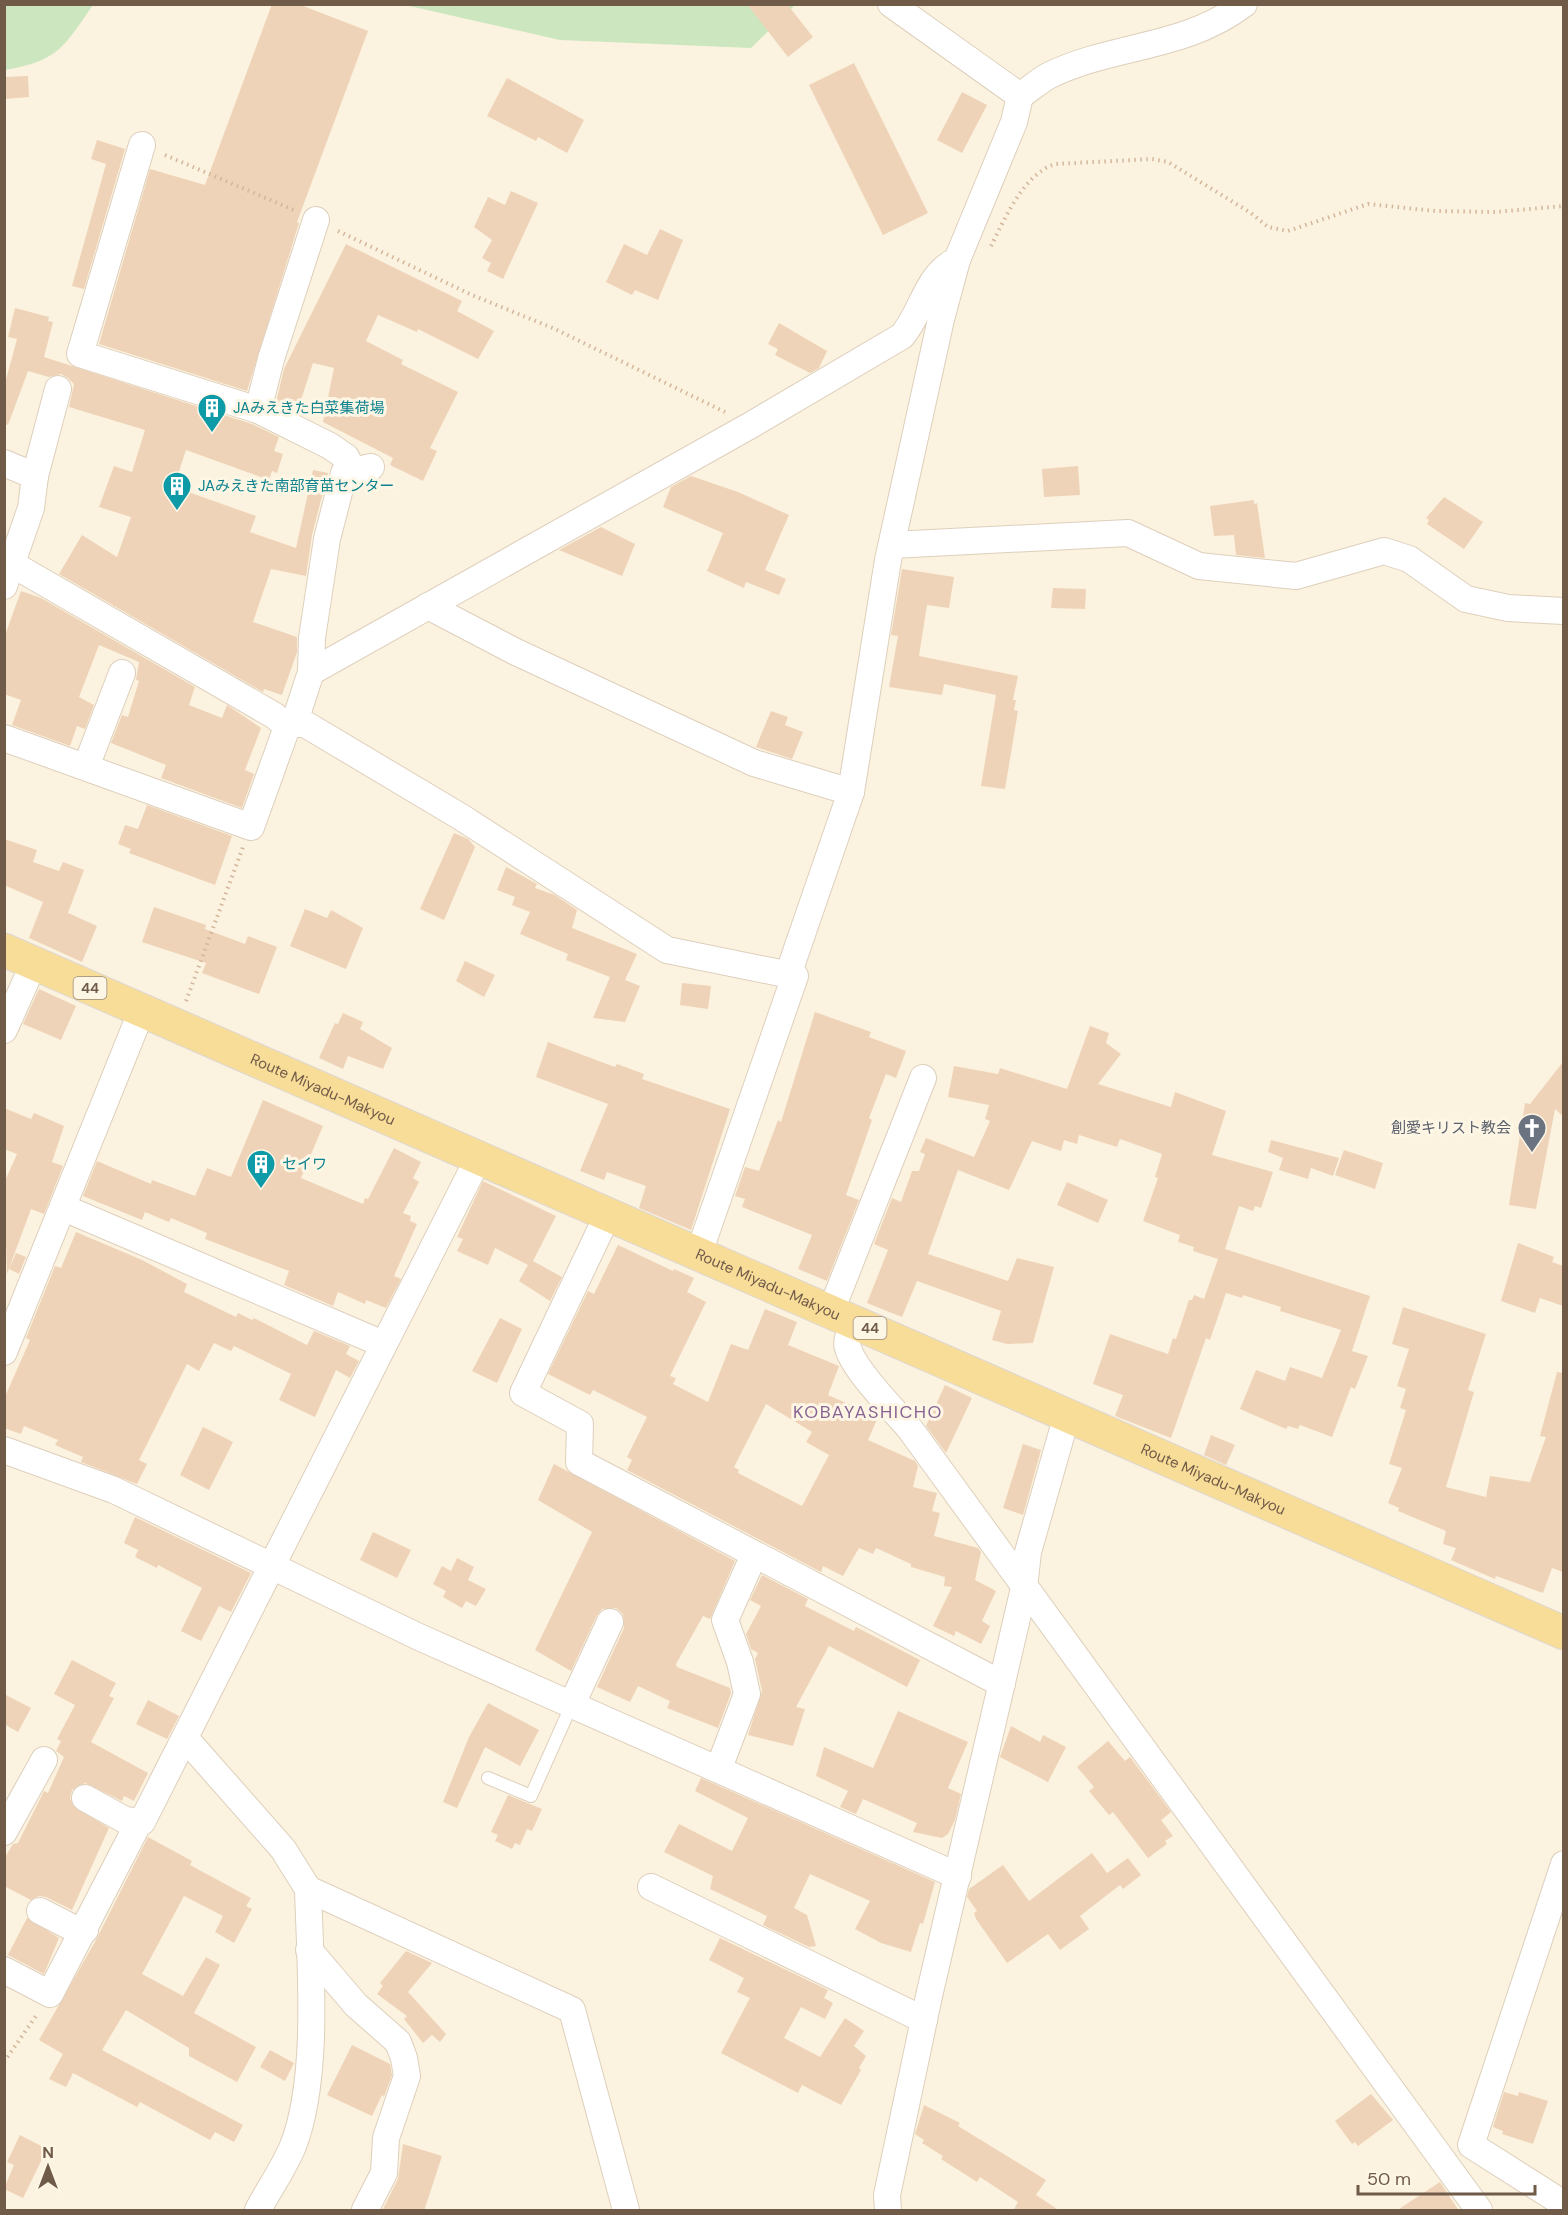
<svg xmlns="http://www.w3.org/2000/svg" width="1568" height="2215" font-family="'DM Sans','Noto Sans JP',sans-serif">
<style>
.green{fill:#cce7bf}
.building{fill:#efd3b8;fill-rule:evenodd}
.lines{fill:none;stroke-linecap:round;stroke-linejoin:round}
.service-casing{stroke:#decfbc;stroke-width:14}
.minor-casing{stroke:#decfbc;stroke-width:28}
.primary-casing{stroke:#ddd7d3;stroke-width:35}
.path{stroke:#d3b69c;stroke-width:4;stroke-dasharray:1.5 4.5;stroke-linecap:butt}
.service{stroke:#fff;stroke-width:12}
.minor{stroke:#fff;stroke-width:26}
.primary{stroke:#f8dd99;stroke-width:33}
.labels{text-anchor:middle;stroke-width:6;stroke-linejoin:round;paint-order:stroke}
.shield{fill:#fef6e5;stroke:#9b8977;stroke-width:1.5}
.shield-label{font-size:14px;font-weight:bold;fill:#705a48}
.culture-label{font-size:15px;fill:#0d838f;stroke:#fef6e5;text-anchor:start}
.street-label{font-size:15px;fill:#705a48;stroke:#fef6e5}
.worship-label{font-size:15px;fill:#5b616d;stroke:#fef6e5;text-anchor:end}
.quarter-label{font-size:18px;letter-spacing:1.5px;fill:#876493;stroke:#fef6e5}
</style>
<rect width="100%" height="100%" fill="#fbf3df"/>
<!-- green -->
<g class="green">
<path d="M5,4H93V5C64,47 58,61 5,70Z"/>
<polygon points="405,5 795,5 751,48 560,40"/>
</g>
<!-- building -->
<g class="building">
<polygon points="272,4 298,4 368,31 297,222 299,223 247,391 99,344 150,169 205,185"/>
<polygon points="747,4 787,4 813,37 788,57"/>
<polygon points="854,63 928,213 883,235 809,85"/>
<polygon points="28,76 29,97 4,99 4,77"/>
<polygon points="507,78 584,120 567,153 538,137 536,141 487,116"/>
<polygon points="962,92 987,105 962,153 937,140"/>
<polygon points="97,140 125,149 84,289 72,286 106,164 91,159"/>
<polygon points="511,191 538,203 503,279 487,271 491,263 482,258 492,240 474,227 488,197 505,205"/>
<polygon points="660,229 683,240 658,300 635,290 632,295 606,282 624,244 647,255"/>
<polygon points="346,244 462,301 457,311 494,331 478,359 418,329 417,332 378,315 366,341 403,360 401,364 458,392 430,448 437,451 423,481 390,465 393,458 323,422 334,368 313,363 298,409 276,402 284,369"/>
<polygon points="15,308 49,317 48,321 53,322 44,357 252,424 279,437 274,451 283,454 277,473 272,471 269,480 186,450 174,487 256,516 250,532 296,548 313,470 328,473 312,535 306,576 271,569 253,622 297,637 297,652 282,695 264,689 263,692 59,574 82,535 117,557 131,517 99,507 114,466 132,472 145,430 69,407 74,384 68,378 61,374 49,377 28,371 8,425 4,424 4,387 17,339 8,337"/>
<polygon points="779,323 827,351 819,368 810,373 775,355 778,349 768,344"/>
<polygon points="1078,466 1080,495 1044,497 1042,469"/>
<polygon points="691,476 738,492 789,515 765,570 786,579 779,595 746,582 744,588 707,571 723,533 663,507 671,487"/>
<polygon points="1444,497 1483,522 1464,549 1427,524 1429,520 1426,518"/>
<polygon points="1254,500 1254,504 1257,503 1265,558 1236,555 1234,535 1214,536 1210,506"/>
<polygon points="601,527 635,544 622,576 559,550"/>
<polygon points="902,569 954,577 949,608 927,605 919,656 1018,676 1013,700 1016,700 1014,710 1018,711 1005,789 981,786 996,695 944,684 942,695 889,687 898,636 891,635"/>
<polygon points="1053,588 1086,589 1085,609 1051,608"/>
<polygon points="21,591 41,598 195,687 189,705 222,718 227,705 261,728 245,770 254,774 242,808 161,778 166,765 111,743 122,715 128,717 139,681 136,680 139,662 99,645 79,697 94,705 85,729 77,726 70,746 12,725 21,700 4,694 4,638"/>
<polygon points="771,711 788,717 785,725 803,732 792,759 756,747"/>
<polygon points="147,805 232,836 215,885 129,853 131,849 118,844 125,825 138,829"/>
<polygon points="454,833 468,839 475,847 444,920 420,909"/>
<polygon points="4,839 37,850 33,862 59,871 63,862 84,870 68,913 97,926 82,962 29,938 43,902 4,885"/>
<polygon points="506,867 537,884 535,888 555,895 577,910 572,928 637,954 625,980 640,986 625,1022 593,1018 610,977 566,960 568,954 520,934 530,912 512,905 515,897 497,890"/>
<polygon points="154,907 206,925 205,929 245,944 248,936 277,947 259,994 202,973 206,963 142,942"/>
<polygon points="305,909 327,918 331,910 363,928 346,969 290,946"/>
<polygon points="465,961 495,975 484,997 456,981"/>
<polygon points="682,983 711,986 708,1009 680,1005"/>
<polygon points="39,989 76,1006 61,1040 23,1024"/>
<polygon points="815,1012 871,1032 869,1037 906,1051 896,1078 886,1074 869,1118 872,1120 846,1195 859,1200 827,1281 798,1269 812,1235 742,1207 745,1199 735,1196 745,1167 759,1171 778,1120 781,1122"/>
<polygon points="343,1013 363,1022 360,1029 392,1048 383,1069 348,1056 343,1069 319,1058 335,1023 338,1024"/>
<polygon points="1090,1026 1109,1033 1106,1043 1121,1054 1098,1084 1171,1107 1175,1092 1226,1111 1212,1155 1273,1172 1261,1208 1255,1206 1253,1211 1239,1206 1225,1249 1370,1296 1352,1351 1368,1356 1355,1389 1351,1387 1332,1437 1300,1425 1298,1429 1288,1426 1286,1429 1240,1409 1256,1370 1285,1381 1290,1367 1322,1378 1341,1330 1280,1311 1281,1307 1243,1295 1242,1298 1226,1293 1210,1340 1206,1338 1171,1438 1115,1416 1123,1395 1093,1384 1110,1334 1168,1354 1173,1338 1176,1339 1189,1300 1192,1300 1194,1295 1204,1299 1218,1259 1193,1251 1194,1247 1178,1242 1180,1235 1143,1221 1158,1178 1155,1177 1162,1154 1120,1139 1117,1147 1079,1135 1077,1144 1064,1140 1061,1151 1032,1141 1009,1190 958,1170 928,1254 1008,1281 1017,1258 1054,1267 1033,1343 1007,1344 992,1340 1001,1311 917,1281 902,1317 867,1303 888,1250 874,1244 892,1198 901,1202 912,1171 919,1171 925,1154 920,1152 926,1138 974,1157 990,1121 985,1119 989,1105 948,1097 954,1066 998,1074 1000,1068 1067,1089"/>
<polygon points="548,1042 615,1067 617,1064 644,1074 642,1079 730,1109 691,1230 639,1208 646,1186 607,1172 604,1180 580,1171 608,1104 536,1077"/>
<polygon points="1563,1062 1563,1116 1555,1109 1536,1209 1509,1205 1525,1103 1530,1104"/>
<polygon points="263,1100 323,1126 301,1178 363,1204 365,1198 368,1199 394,1148 421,1162 413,1178 419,1182 403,1213 411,1216 410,1221 417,1224 394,1276 401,1279 386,1308 366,1300 365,1304 338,1292 333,1306 284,1285 289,1271 205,1239 207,1233 171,1218 169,1222 145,1212 142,1220 83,1196 97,1161 151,1184 152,1180 195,1196 207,1168 231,1177"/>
<polygon points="4,1108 31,1119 34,1113 64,1126 52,1162 63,1166 44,1214 31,1209 7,1274 4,1183 17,1154 4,1149"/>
<polygon points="1271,1140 1339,1158 1333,1176 1311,1168 1308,1179 1279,1170 1283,1158 1268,1152"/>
<polygon points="1344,1150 1383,1163 1375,1189 1335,1175"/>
<polygon points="483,1181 556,1216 533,1261 562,1277 550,1301 519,1281 528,1265 495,1248 488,1265 457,1251 463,1239 457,1237"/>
<polygon points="1067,1182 1108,1200 1098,1223 1057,1205"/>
<polygon points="76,1232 142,1260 187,1284 184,1292 236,1317 238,1313 252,1320 254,1318 307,1345 314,1331 350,1346 346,1354 359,1361 350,1378 336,1370 315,1417 279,1400 291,1374 234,1346 231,1351 214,1343 199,1371 187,1364 139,1460 147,1464 137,1484 81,1462 83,1457 55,1445 58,1440 24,1426 21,1434 4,1428 4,1399 30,1340 26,1338 55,1266 61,1268"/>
<polygon points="1518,1243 1554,1257 1552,1262 1563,1266 1563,1306 1540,1298 1535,1313 1501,1301"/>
<path d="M618,1245L673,1271L674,1269L694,1278L687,1292L706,1302L670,1376L676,1378L673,1384L708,1402L731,1344L748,1350L765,1309L797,1322L788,1345L839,1366L828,1395L878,1417L868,1440L915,1461L918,1466L913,1487L937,1493L932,1511L940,1513L934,1536L978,1548L981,1552L975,1580L996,1591L982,1621L990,1626L981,1644L956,1631L954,1636L933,1626L952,1587L944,1586L945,1577L911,1567V1564L876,1548L873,1554L859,1548L843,1576L823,1566L821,1572L627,1470L632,1460L627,1457L647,1417L593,1390L590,1395L548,1374L588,1291L594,1294ZM766,1404L812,1432L806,1442L829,1455L802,1506L738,1473L739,1470L734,1467Z"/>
<polygon points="16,1253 26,1257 19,1274 9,1269"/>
<polygon points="1403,1307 1486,1334 1468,1390 1474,1392 1446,1487 1486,1497 1490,1476 1530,1482 1546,1437 1540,1436 1557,1372 1563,1373 1563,1572 1552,1568 1543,1593 1496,1576 1495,1579 1451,1560 1456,1548 1443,1544 1446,1531 1398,1511 1399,1508 1388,1503 1402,1468 1389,1464 1406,1410 1400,1408 1406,1389 1397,1386 1409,1349 1392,1344"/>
<polygon points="500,1318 522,1329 497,1383 472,1371"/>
<polygon points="945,1385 972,1398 946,1453 926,1426"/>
<polygon points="203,1427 233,1442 209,1490 180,1475"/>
<polygon points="1211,1435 1235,1445 1226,1465 1204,1455"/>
<polygon points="1023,1444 1041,1450 1023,1515 1003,1508"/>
<polygon points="554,1464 735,1561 710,1619 703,1616 676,1664 677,1667 730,1688 731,1693 718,1728 667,1708 670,1701 638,1686 630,1702 597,1687 624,1628 623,1614 616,1608 602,1609 597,1615 571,1671 535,1650 592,1532 538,1500"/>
<polygon points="135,1517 251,1573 231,1612 219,1606 201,1641 181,1631 202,1588 158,1565 157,1568 135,1557 138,1550 124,1543"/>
<polygon points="373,1532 411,1550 397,1578 360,1560"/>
<polygon points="457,1558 474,1567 468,1580 486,1589 476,1606 466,1601 462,1608 443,1597 446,1591 433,1584 442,1566 451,1571"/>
<polygon points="762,1575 808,1599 805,1606 854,1631 856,1627 920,1660 907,1687 829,1646 796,1707 805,1709 793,1746 748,1735 762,1691 755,1659 758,1653 751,1649 746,1634 761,1606 750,1600"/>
<polygon points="72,1660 116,1683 109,1696 114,1698 91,1742 148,1773 134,1801 124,1796 122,1801 85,1783 72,1790 70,1798 73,1806 109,1828 72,1910 46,1897 39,1896 31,1900 4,1886 4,1859 13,1844 18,1843 44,1791 48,1793 64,1757 56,1751 61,1741 57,1739 75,1705 54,1694"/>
<polygon points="4,1694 31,1708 18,1732 4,1724"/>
<polygon points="148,1700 179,1716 167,1739 136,1724"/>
<polygon points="488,1703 539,1730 520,1766 485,1747 457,1808 443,1802 469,1737"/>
<polygon points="898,1711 968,1742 948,1788 961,1794 955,1820 948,1834 942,1838 913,1832 917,1823 863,1799 856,1814 840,1807 848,1791 816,1776 824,1747 873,1768"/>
<polygon points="1011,1726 1040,1742 1043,1735 1066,1747 1048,1782 1000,1757"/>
<polygon points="1108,1741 1125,1761 1130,1757 1171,1812 1161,1820 1173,1836 1165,1841 1167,1844 1148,1858 1113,1812 1109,1815 1089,1791 1094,1787 1077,1767"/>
<polygon points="701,1778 935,1882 923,1924 920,1923 911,1952 881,1943 855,1929 870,1901 810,1874 794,1908 807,1915 816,1946 809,1947 763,1925 767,1916 710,1889 713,1876 664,1852 679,1824 732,1851 748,1818 695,1791"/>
<polygon points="508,1795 542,1809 532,1831 527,1829 520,1845 515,1843 512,1849 495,1841 498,1835 491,1832"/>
<polygon points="148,1837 192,1861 190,1865 251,1898 246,1906 252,1909 234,1943 215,1932 223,1916 184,1896 142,1974 183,1996 206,1957 220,1965 194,2013 256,2047 237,2082 189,2056 189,2048 126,2010 102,2050 243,2125 234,2142 215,2132 210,2140 140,2102 137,2107 73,2073 66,2087 49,2079 63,2054 39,2040 96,1940"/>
<polygon points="1092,1853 1107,1873 1128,1858 1141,1875 1123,1889 1120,1885 1080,1916 1089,1929 1060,1950 1048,1934 1007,1963 976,1919 974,1913 977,1911 967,1897 969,1889 1003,1865 1029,1901"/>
<polygon points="27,1918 59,1938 44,1974 8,1955"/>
<polygon points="720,1938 828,1990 824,1998 833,2003 825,2019 801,2007 784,2038 820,2057 845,2018 864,2031 854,2046 866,2056 859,2068 861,2070 841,2105 802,2085 798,2093 721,2053 750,1998 737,1992 744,1978 709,1960"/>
<polygon points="406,1951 432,1963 408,1992 446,2034 440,2042 432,2035 423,2043 404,2019 407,2016 377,1994 383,1986 380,1983"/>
<polygon points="352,2045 390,2064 392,2075 384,2097 382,2095 372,2116 327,2095"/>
<polygon points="270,2050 294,2063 285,2081 260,2067"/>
<polygon points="1504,2092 1518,2096 1519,2092 1548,2101 1533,2144 1502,2134 1503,2131 1493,2127"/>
<polygon points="1371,2094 1393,2120 1358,2146 1355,2142 1352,2144 1335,2121"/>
<polygon points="924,2105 960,2123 958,2126 1046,2180 1036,2195 1060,2211 1013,2211 1018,2202 980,2177 977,2182 941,2159 943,2156 922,2143 924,2140 915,2134"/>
<polygon points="20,2135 47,2149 23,2198 4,2189 14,2165 7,2162"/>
<polygon points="403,2144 442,2156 424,2211 382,2211 398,2179"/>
<polygon points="1440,2182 1459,2211 1396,2211"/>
</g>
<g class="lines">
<!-- service casing -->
<g class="service-casing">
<polyline id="service" points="488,1778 531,1796 572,1704"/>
</g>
<!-- minor casing -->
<g class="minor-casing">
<g id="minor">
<polyline points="891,4 1020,96"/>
<polyline points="142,145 80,354 258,410 330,446 346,457 353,471"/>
<polyline points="258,410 271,359 316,220"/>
<polyline points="4,463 35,476"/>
<polyline points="892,545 1128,533 1199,566 1296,576 1384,551 1409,559 1466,599 1508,608 1564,611"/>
<polyline points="12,564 275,716 287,727"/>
<polyline points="4,586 31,508 35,476 58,389"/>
<polyline points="428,606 516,652 754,763 851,792"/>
<path d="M311,672L751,425L902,336C923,311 926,275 957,260"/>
<polyline points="294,724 305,724 461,817 667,950 795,976 699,1253"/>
<polyline points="4,738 251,827 287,727 294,724 311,672 312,638 327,539 344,473 371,467"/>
<polyline points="86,767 122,673"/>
<path d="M788,975L851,792L888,560L941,319L957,260L1014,122L1020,96C1030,89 1040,80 1050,75C1114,44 1185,49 1244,4"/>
<polyline points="4,1030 34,963"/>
<polyline points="64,1208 383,1344"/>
<polyline points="608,1214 523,1393 580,1424 579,1462 1002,1684"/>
<polyline points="831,1311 923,1078"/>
<path d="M856,1322C851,1330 845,1339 848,1348C854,1370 894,1410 910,1429L1479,2210"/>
<polyline points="4,1352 142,1010"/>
<polyline points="4,1450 114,1490 419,1637 958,1876"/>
<polyline points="572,1704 610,1622"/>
<polyline points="186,1739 283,1849 308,1889 572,2010 626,2210"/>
<polyline points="719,1768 747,1694 740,1662 725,1620 754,1555"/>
<polyline points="85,1798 125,1820 142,1822 479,1157"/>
<polyline points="4,1832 44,1760"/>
<polyline points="1564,1864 1471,2145 1564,2204"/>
<polyline points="651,1887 924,2020"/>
<polyline points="40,1911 71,1927 85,1930"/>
<polyline points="309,1950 356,2005 398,2042 404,2058 407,2076 386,2138 384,2173 365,2210"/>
<polyline points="4,1970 50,1994 139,1822"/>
<path d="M258,2210C269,2189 284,2168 293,2146C320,2077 310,1963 308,1889"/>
<polyline points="888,2210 887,2195 929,1996 1024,1588 1028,1552 1067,1415"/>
</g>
</g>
<!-- primary casing -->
<g class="primary-casing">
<g id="primary">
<path id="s1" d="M4,950L1564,1633"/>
</g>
</g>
<!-- path -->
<g class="path">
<polyline points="165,155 296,211"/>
<polyline points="338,231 472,295 555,329 725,412"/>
<path d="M991,246C1005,218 1024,174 1055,164L1152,159L1168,162L1251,213L1268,227L1288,231L1368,204L1435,211L1495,212L1564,206"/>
<polyline points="186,1001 243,847"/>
<polyline points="4,2062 38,2013"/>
</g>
<!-- service -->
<use href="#service" class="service"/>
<!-- minor -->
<use href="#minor" class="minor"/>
<!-- primary -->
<use href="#primary" class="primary"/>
</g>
<!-- icons -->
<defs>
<g id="building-pin" transform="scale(1.5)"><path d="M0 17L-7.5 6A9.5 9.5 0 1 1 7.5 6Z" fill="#0f9aa8" stroke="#fef6e5"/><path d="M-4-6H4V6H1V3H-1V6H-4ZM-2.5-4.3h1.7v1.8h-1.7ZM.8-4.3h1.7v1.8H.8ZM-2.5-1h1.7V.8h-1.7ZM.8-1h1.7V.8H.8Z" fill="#fff"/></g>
<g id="church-pin" transform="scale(1.5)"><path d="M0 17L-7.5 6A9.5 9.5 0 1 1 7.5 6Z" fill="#6b7280" stroke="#fef6e5"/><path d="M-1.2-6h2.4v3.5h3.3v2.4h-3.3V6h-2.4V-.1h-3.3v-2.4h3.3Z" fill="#fff"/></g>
</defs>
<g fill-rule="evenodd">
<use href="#building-pin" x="212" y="408"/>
<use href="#building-pin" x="177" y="486"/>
<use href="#church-pin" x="1532" y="1128"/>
<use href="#building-pin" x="261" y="1164"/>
</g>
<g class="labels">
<!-- shield labels -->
<g class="shield">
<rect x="73.5" y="977" width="33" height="22" rx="4.5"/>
<rect x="853.5" y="1317" width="33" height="22" rx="4.5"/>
</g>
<g class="shield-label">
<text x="90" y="993">44</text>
<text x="870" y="1333">44</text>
</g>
<!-- culture labels -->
<g class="culture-label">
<text x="233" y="413">JAみえきた白菜集荷場</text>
<text x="198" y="491">JAみえきた南部育苗センター</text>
<text x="282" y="1169">セイワ</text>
</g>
<!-- street labels -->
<g class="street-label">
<text dy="5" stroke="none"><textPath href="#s1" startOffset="348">Route Miyadu-Makyou</textPath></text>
<text dy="5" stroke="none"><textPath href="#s1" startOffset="834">Route Miyadu-Makyou</textPath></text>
<text dy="5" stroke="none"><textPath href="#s1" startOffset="1320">Route Miyadu-Makyou</textPath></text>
</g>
<!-- worship labels -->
<g class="worship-label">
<text x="1511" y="1133">創愛キリスト教会</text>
</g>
<!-- quarter labels -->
<g class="quarter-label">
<text x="868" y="1418">KOBAYASHICHO</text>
</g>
</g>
<!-- border -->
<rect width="1568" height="2215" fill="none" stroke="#705a48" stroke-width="12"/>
<!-- north arrow -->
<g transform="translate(48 2167)" stroke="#fef6e5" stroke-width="4.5" paint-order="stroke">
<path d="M0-4.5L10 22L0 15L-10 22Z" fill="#705a48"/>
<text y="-9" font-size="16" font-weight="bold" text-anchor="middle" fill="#705a48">N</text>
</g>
<!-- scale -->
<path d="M1358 2185v9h177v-9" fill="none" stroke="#705a48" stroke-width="3"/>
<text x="1367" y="2185" font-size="18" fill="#705a48" stroke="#fef6e5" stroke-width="4.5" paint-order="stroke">50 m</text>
</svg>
